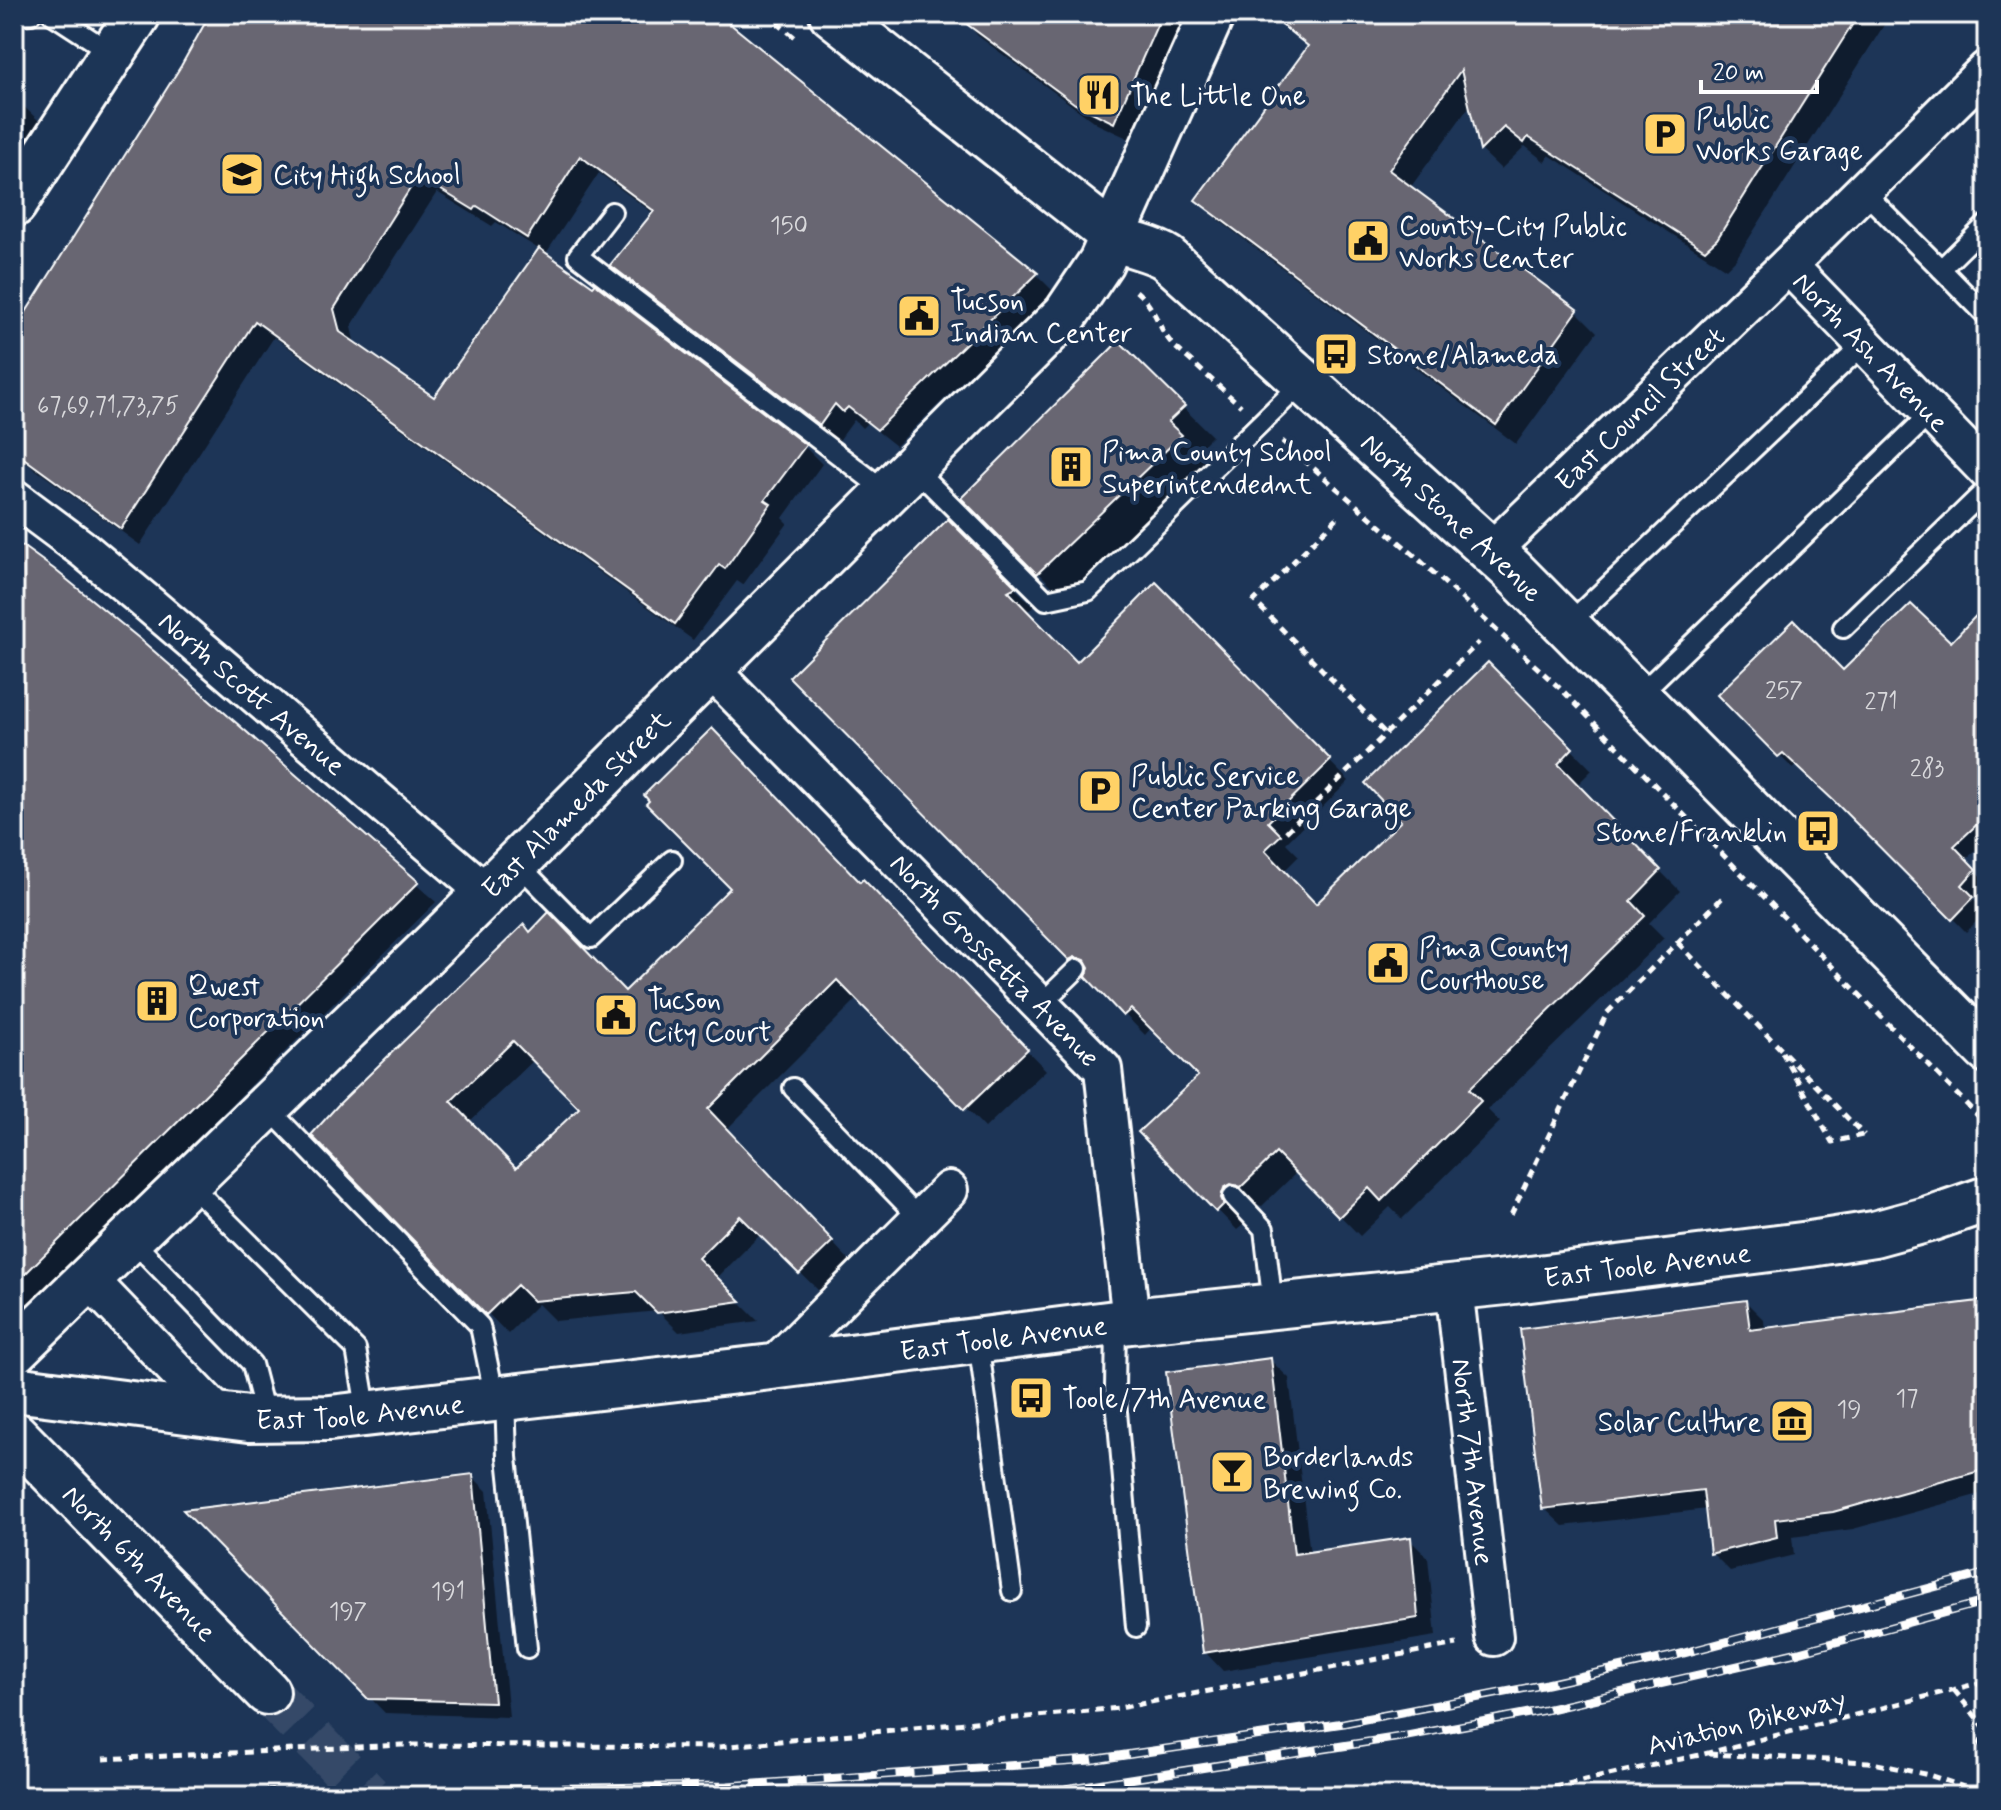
<svg xmlns="http://www.w3.org/2000/svg" width="2001" height="1810" font-family="Mynerve,sans-serif">
<style>
.shadow{fill:#0007;fill-rule:evenodd}
.building{fill:#686672;stroke:#fff;stroke-width:2;fill-rule:evenodd}
.lines{fill:none;stroke-linecap:round;stroke-linejoin:round}
.secondary-tunnel{stroke:#344968;stroke-width:44;stroke-dasharray:44 22;stroke-linecap:butt}
.lane-casing{stroke:#fff;stroke-width:24}
.street-casing{stroke:#fff;stroke-width:42}
.secondary-casing{stroke:#fff;stroke-width:50}
.path{stroke:#fff;stroke-width:5;stroke-dasharray:8 6;stroke-linecap:butt}
.lane{stroke:#1d3557;stroke-width:18}
.street{stroke:#1d3557;stroke-width:36}
.secondary{stroke:#1d3557;stroke-width:44}
.rail-casing{stroke:#fff;stroke-width:9}
.rail{stroke:#1d3557;stroke-width:6;stroke-dasharray:18;stroke-linecap:butt}
.labels{text-anchor:middle;stroke-width:8;stroke-linejoin:round;paint-order:stroke}
.number-label{font-size:24px;fill:#d9d9dc}
.poi-label{font-size:28px;fill:#fff;stroke:#1d3557;text-anchor:start}
.street-label{font-size:28px;fill:#fff;stroke:#1d3557}
</style>
<rect width="100%" height="100%" fill="#1d3557"/>
<filter id="ink" filterUnits="userSpaceOnUse"><feTurbulence type="fractalNoise" baseFrequency=".0125" numOctaves="2"/><feDisplacementMap in="SourceGraphic" scale="16" xChannelSelector="R" yChannelSelector="G"/><feConvolveMatrix kernelMatrix="1 2 1 2 8 2 1 2 1" color-interpolation-filters="sRGB"/></filter>
<g filter="url(#ink)">
<!-- shadow -->
<g class="shadow">
<path d="M213,14H719L737,32L1037,275L1054,292L896,446L867,423L862,428L854,420L838,442L630,283L613,265L654,214L599,173L545,255L804,446L822,464L783,518L788,523L743,585L737,581L693,640L274,337L140,545L14,454V334L183,67ZM437,192L492,226L496,222L540,250L435,400L355,345L351,327Z"/>
<polygon points="959,14 1191,14 1134,141 1097,124 978,36"/>
<polygon points="1275,14 1891,14 1736,259 1726,269 1549,155 1545,162 1525,146 1501,169 1481,150 1471,104 1410,188 1577,312 1597,332 1516,444 1217,219 1198,200 1309,48 1274,16"/>
<polygon points="14,97 39,121 14,161"/>
<polygon points="1119,344 1212,436 1196,452 1209,465 1067,601 964,498"/>
<polygon points="948,522 1034,607 1026,612 1077,665 1156,585 1349,781 1286,843 1299,856 1284,871 1317,906 1404,821 1488,665 1592,770 1576,786 1680,891 1649,923 1664,938 1488,1110 1500,1122 1402,1219 1390,1207 1360,1236 1297,1172 1262,1206 1252,1203 1244,1208 1240,1219 1243,1225 1237,1230 1141,1132 1200,1076 1152,1027 1145,1035 791,677"/>
<polygon points="14,542 138,640 436,902 14,1320"/>
<polygon points="1987,607 1987,840 1965,860 1987,883 1974,899 1986,912 1966,932 1847,811 1798,765 1793,769 1720,695 1843,673 1951,645"/>
<path d="M863,882L1046,1070L985,1128L858,998L726,1130L851,1262L820,1292L761,1234L716,1279L758,1321L679,1332L658,1311L555,1321L538,1304L508,1334L314,1135L530,934L625,993ZM534,1060L582,1108L516,1171L469,1122Z"/>
<polygon points="1746,1302 1764,1320 1765,1330 1987,1302 1987,1492 1853,1529 1792,1537 1794,1555 1730,1571 1712,1553 1707,1509 1563,1526 1544,1508"/>
<polygon points="1270,1360 1289,1378 1310,1554 1410,1540 1428,1558 1436,1636 1223,1671 1205,1652"/>
<polygon points="472,1476 487,1491 509,1717 385,1713 187,1511"/>
</g>
<!-- building -->
<g class="building">
<polygon points="210,14 718,14 1038,273 877,430 848,407 843,412 835,404 820,425 610,265 654,211 580,156 527,238 477,206 474,210 418,176 334,309 340,332 434,397 539,248 593,286 595,284 806,445 765,500 771,504 725,569 719,565 675,624 255,321 121,529 14,451 14,331 181,66"/>
<polygon points="953,14 1162,14 1114,123 1075,104"/>
<polygon points="1268,14 1859,14 1717,239 1705,250 1528,137 1524,143 1504,127 1480,151 1461,70 1389,170 1578,310 1496,425 1195,200 1308,46"/>
<polygon points="1119,341 1185,406 1168,422 1182,435 1037,574 961,498"/>
<polygon points="948,519 1016,587 1008,591 1077,662 1156,582 1331,760 1268,822 1281,835 1265,850 1316,904 1401,821 1365,783 1488,662 1573,748 1558,764 1661,870 1631,901 1645,916 1469,1089 1481,1101 1381,1201 1369,1188 1339,1217 1276,1153 1241,1187 1231,1184 1224,1188 1221,1198 1224,1204 1216,1212 1138,1132 1198,1076 1131,1009 1123,1016 1086,977 1089,967 1085,960 1075,957 1069,960 789,677"/>
<polygon points="14,540 54,569 140,639 419,882 14,1285"/>
<polygon points="1911,604 1951,642 1987,604 1987,815 1954,846 1976,869 1962,885 1974,897 1952,920 1834,801 1783,753 1778,757 1717,695 1794,620 1843,670"/>
<path d="M712,728L860,882L863,879L1028,1049L964,1110L837,980L708,1109L833,1241L799,1274L740,1216L698,1258L741,1301L657,1313L636,1292L533,1301L517,1285L486,1315L311,1135L339,1104L524,924L530,932L549,912L625,991L730,888L646,804L649,801L644,795ZM513,1041L579,1108L516,1168L451,1101Z"/>
<polygon points="1746,1300 1750,1330 1987,1300 1987,1469 1833,1512 1775,1519 1777,1537 1710,1554 1703,1490 1542,1509 1520,1329"/>
<polygon points="1271,1358 1294,1554 1411,1537 1418,1618 1203,1653 1166,1372"/>
<polygon points="473,1474 494,1702 368,1699 183,1510"/>
</g>
<g class="lines">
<!-- secondary-tunnel -->
<polyline class="secondary-tunnel" points="267,1692 369,1796"/>
<!-- lane casing -->
<g class="lane-casing">
<g id="lane">
<polyline points="52,14 112,53"/>
<polyline points="14,15 31,14"/>
<polyline points="1863,191 1941,269"/>
<polyline points="612,212 578,256 887,492"/>
<polyline points="1987,224 1941,269 1987,316"/>
<polyline points="913,467 1046,600 1088,591 1304,381"/>
<polyline points="1567,625 1864,344"/>
<polyline points="1843,628 1987,489"/>
<polyline points="1637,697 1931,413"/>
<polyline points="517,863 591,938 672,860"/>
<polyline points="1040,1005 1077,969"/>
<polyline points="793,1088 920,1219"/>
<polyline points="267,1107 480,1326 495,1399"/>
<polyline points="189,1183 356,1349 367,1414"/>
<polyline points="1233,1196 1264,1229 1273,1306"/>
<polyline points="131,1239 252,1364 266,1418"/>
<polyline points="1116,1323 1115,1389 1136,1627"/>
<polyline points="978,1341 1012,1591"/>
<polyline points="505,1397 507,1457 527,1648"/>
</g>
</g>
<!-- street casing -->
<g class="street-casing">
<g id="street">
<path id="s1" d="M1788,265L1987,471"/>
<path id="s2" d="M14,498L84,550L151,606L487,893"/>
<path id="s3" d="M1491,551L1788,265L1987,69"/>
<path id="s4" d="M711,670L1103,1069L1131,1321"/>
<polyline points="90,1280 220,1416"/>
<path id="s5" d="M1454,1287L1494,1637"/>
<polyline points="772,1367 949,1190"/>
</g>
</g>
<!-- secondary casing -->
<g class="secondary-casing">
<g id="secondary">
<path id="s6" d="M832,14L1113,236C1131,247 1150,247 1167,258L1511,569L1987,1050"/>
<polyline points="14,204 138,14"/>
<path id="s7" d="M14,1351L449,930L1066,314L1101,262L1212,14"/>
<path id="s8" d="M14,1389L249,1419L330,1418L772,1367L1131,1321L1506,1282L1810,1244L1874,1234L1929,1219L1987,1199"/>
<path id="s9" d="M14,1434L267,1692"/>
</g>
</g>
<!-- path -->
<g class="path">
<polyline points="766,14 797,39"/>
<path d="M1136,291C1159,311 1156,327 1174,346L1241,406"/>
<polyline points="1282,441 1414,555 1564,692 1987,1125"/>
<polyline points="1337,518 1254,601 1386,734"/>
<polyline points="1286,832 1479,642"/>
<polyline points="1678,943 1864,1135"/>
<polyline points="1782,1052 1832,1142 1863,1135"/>
<polyline points="1511,1215 1607,1013 1725,895"/>
<polyline points="1954,1690 1985,1728"/>
<polyline points="1987,1726 1980,1743 1987,1762"/>
<polyline points="1709,1754 1868,1762 1929,1775 1987,1795"/>
<polyline points="103,1759 402,1745 719,1747 1119,1708 1457,1644"/>
<polyline points="1513,1796 1704,1754 1987,1681"/>
</g>
<!-- lane -->
<use href="#lane" class="lane"/>
<!-- street -->
<use href="#street" class="street"/>
<!-- secondary -->
<use href="#secondary" class="secondary"/>
<!-- rail casing -->
<g class="rail-casing">
<g id="rail">
<polyline points="14,1796 728,1786 1091,1760 1344,1723 1547,1684 1669,1657 1987,1573"/>
<polyline points="961,1796 1065,1789 1407,1736 1545,1710 1799,1652 1987,1601"/>
</g>
</g>
<!-- rail -->
<use href="#rail" class="rail"/>
</g>
</g>
<!-- icons -->
<defs>
<g id="restaurant-square" transform="scale(2.3)"><rect x="-9" y="-9" width="18" height="18" rx="4" fill="#ffd166" stroke="#1d3557"/><path d="M-5-6h1v4h1v-4h1v4h1v-4h1v5L-1.5 .5V6h-2V.5L-5-1ZM5-6V6H3V1.5H1.5Q1.5-4 5-6Z" fill="#111"/></g>
<g id="parking-square" transform="scale(2.3)"><rect x="-9" y="-9" width="18" height="18" rx="4" fill="#ffd166" stroke="#1d3557"/><path d="M-3.5-5.5H1a3.5 3.5 0 0 1 0 7H-1V5.5H-3.5ZM-1-3.4V-.6H.8a1.4 1.4 0 0 0 0-2.8Z" fill="#111"/></g>
<g id="school-square" transform="scale(2.3)"><rect x="-9" y="-9" width="18" height="18" rx="4" fill="#ffd166" stroke="#1d3557"/><path d="M0-5L7-2L0 1L-7-2ZM-4 1L0 2.5L4 1V4Q0 6-4 4Z" fill="#111"/></g>
<g id="civic-square" transform="scale(2.3)"><rect x="-9" y="-9" width="18" height="18" rx="4" fill="#ffd166" stroke="#1d3557"/><path d="M-.6-6.5H3V-4.5H.6V-3L4-1V1h2V6H-6V1h2V-1L-.6-3ZM-1.2 2.5V6h2.4V2.5Z" fill="#111"/></g>
<g id="bus-square" transform="scale(2.3)"><rect x="-9" y="-9" width="18" height="18" rx="4" fill="#ffd166" stroke="#1d3557"/><path d="M-5-6H5V4H4V6H2V4H-2V6H-4V4H-5ZM-3.5-4V0h7V-4ZM-3.5 1.2v1.5H-2V1.2ZM2 1.2v1.5H3.5V1.2Z" fill="#111"/></g>
<g id="building-square" transform="scale(2.3)"><rect x="-9" y="-9" width="18" height="18" rx="4" fill="#ffd166" stroke="#1d3557"/><path d="M-4-6H4V6H1V3H-1V6H-4ZM-2.5-4.3h1.7v1.8h-1.7ZM.8-4.3h1.7v1.8H.8ZM-2.5-1h1.7V.8h-1.7ZM.8-1h1.7V.8H.8Z" fill="#111"/></g>
<g id="museum-square" transform="scale(2.3)"><rect x="-9" y="-9" width="18" height="18" rx="4" fill="#ffd166" stroke="#1d3557"/><path d="M0-6L6-3V-2H-6V-3ZM-5-1h2V3h-2ZM-1-1h2V3h-2ZM3-1h2V3H3ZM-6 4H6V6H-6Z" fill="#111"/></g>
<g id="bar-square" transform="scale(2.3)"><rect x="-9" y="-9" width="18" height="18" rx="4" fill="#ffd166" stroke="#1d3557"/><path d="M-6-5H6L.8 .8V4.5H3.5V6h-7V4.5H-.8V.8Z" fill="#111"/></g>
</defs>
<g fill-rule="evenodd">
<use href="#restaurant-square" x="1099" y="95"/>
<use href="#parking-square" x="1665" y="134"/>
<use href="#school-square" x="242" y="174"/>
<use href="#civic-square" x="1368" y="241"/>
<use href="#civic-square" x="919" y="316"/>
<use href="#bus-square" x="1336" y="354"/>
<use href="#building-square" x="1071" y="467"/>
<use href="#parking-square" x="1100" y="791"/>
<use href="#bus-square" x="1818" y="831"/>
<use href="#civic-square" x="1388" y="963"/>
<use href="#building-square" x="157" y="1001"/>
<use href="#civic-square" x="616" y="1015"/>
<use href="#bus-square" x="1031" y="1398"/>
<use href="#museum-square" x="1792" y="1421"/>
<use href="#bar-square" x="1232" y="1472"/>
</g>
<g class="labels">
<!-- number labels -->
<g class="number-label">
<text x="789" y="233">150</text>
<text x="108" y="413">67,69,71,73,75</text>
<text x="1784" y="698">257</text>
<text x="1881" y="709">271</text>
<text x="1927" y="776">283</text>
<text x="1907" y="1406">17</text>
<text x="1849" y="1417">19</text>
<text x="448" y="1599">191</text>
<text x="348" y="1619">197</text>
</g>
<!-- poi labels -->
<g class="poi-label">
<text x="1130" y="105">The Little One</text>
<text x="1696" y="128">Public<tspan x="1696" dy="32">Works Garage</tspan></text>
<text x="273" y="184">City High School</text>
<text x="1399" y="235">County-City Public<tspan x="1399" dy="32">Works Center</tspan></text>
<text x="950" y="310">Tucson<tspan x="950" dy="32">Indian Center</tspan></text>
<text x="1367" y="364">Stone/Alameda</text>
<text x="1102" y="461">Pima County School<tspan x="1102" dy="32">Superintendednt</tspan></text>
<text x="1131" y="785">Public Service<tspan x="1131" dy="32">Center Parking Garage</tspan></text>
<text x="1787" y="841" text-anchor="end">Stone/Franklin</text>
<text x="1419" y="957">Pima County<tspan x="1419" dy="32">Courthouse</tspan></text>
<text x="188" y="995">Qwest<tspan x="188" dy="32">Corporation</tspan></text>
<text x="647" y="1009">Tucson<tspan x="647" dy="32">City Court</tspan></text>
<text x="1062" y="1408">Toole/7th Avenue</text>
<text x="1761" y="1431" text-anchor="end">Solar Culture</text>
<text x="1263" y="1466">Borderlands<tspan x="1263" dy="32">Brewing Co.</tspan></text>
</g>
<!-- street labels -->
<g class="street-label">
<text dy="10" stroke="none"><textPath href="#s1" startOffset="120">North Ash Avenue</textPath></text>
<text dy="10" stroke="none"><textPath href="#s3" startOffset="206">East Council Street</textPath></text>
<text dy="10" stroke="none"><textPath href="#s6" startOffset="802">North Stone Avenue</textPath></text>
<text dy="10" stroke="none"><textPath href="#s2" startOffset="308">North Scott Avenue</textPath></text>
<text dy="10" stroke="none"><textPath href="#s7" startOffset="784">East Alameda Street</textPath></text>
<text dy="10" stroke="none"><textPath href="#s4" startOffset="406">North Grossetta Avenue</textPath></text>
<text dy="10" stroke="none"><textPath href="#s8" startOffset="1644">East Toole Avenue</textPath></text>
<text dy="10" stroke="none"><textPath href="#s8" startOffset="996">East Toole Avenue</textPath></text>
<text dy="10" stroke="none"><textPath href="#s8" startOffset="348">East Toole Avenue</textPath></text>
<text dy="10" stroke="none"><textPath href="#s5" startOffset="176">North 7th Avenue</textPath></text>
<text dy="10" stroke="none"><textPath href="#s9" startOffset="180">North 6th Avenue</textPath></text>
<text transform="translate(1746 1721) rotate(-14)" y="10">Aviation Bikeway</text>
</g>
</g>
<!-- margin -->
<rect width="2001" height="1810" fill="none" stroke="#1d3557" stroke-width="48"/>
<rect x="24" y="24" width="1953" height="1762" fill="none" stroke="#fff" stroke-width="3" filter="url(#ink)"/>
<!-- scale -->
<path d="M1701 80v12h116v-12" fill="none" stroke="#ffffff" stroke-width="4"/>
<text x="1713" y="80" font-size="24" fill="#ffffff" stroke="#1d3557" stroke-width="6" paint-order="stroke">20 m</text>
</svg>
